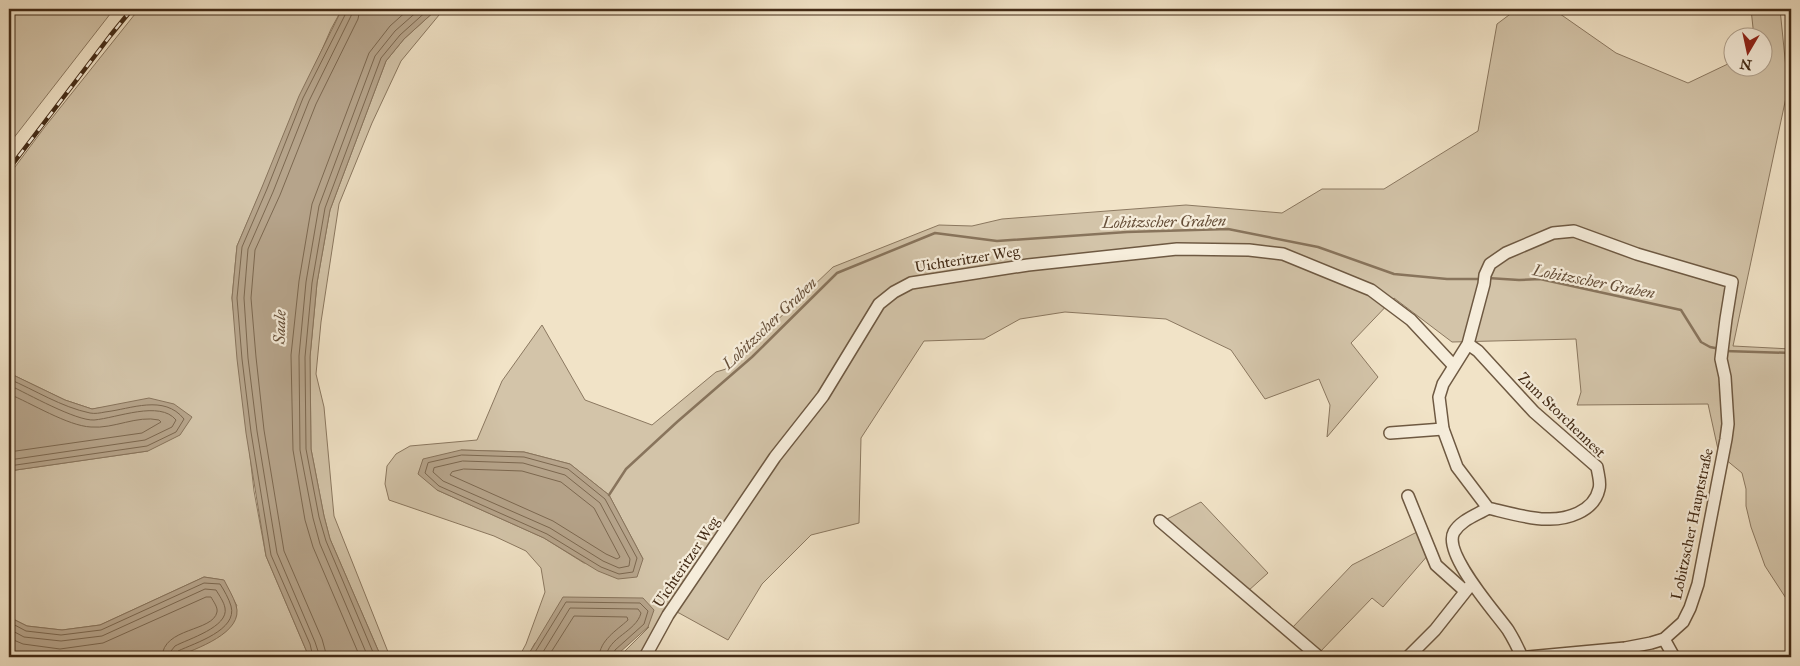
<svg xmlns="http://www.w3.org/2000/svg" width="1800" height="666" font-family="'IM FELL Great Primer',serif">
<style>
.green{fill:#d3c4a9;stroke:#8b7860;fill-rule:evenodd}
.water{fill:#b6a48b;stroke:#88745c}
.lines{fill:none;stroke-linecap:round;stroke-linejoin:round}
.shore{stroke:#7c6850;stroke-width:1}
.stream{stroke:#88745c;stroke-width:2.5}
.minor-casing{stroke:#6e5942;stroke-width:14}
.minor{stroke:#f6eddb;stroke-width:11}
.rail-casing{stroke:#432b16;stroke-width:4.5}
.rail{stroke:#f6eddb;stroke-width:2.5;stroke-dasharray:8;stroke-linecap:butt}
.labels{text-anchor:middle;stroke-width:4.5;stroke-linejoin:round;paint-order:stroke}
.street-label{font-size:15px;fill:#432b16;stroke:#f6eddb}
.water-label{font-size:16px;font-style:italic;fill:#664f39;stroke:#f6eddb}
</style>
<rect width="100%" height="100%" fill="#f1e3c7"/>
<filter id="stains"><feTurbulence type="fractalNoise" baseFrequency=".004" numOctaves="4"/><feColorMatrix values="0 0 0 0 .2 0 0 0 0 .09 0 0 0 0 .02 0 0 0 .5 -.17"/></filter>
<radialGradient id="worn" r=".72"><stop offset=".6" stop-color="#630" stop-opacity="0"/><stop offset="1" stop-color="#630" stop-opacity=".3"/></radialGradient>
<!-- green -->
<g class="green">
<polygon points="9,9 114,9 9,144"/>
<polygon points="139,9 342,9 331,29 237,246 232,298 254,491 266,556 309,657 176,657 187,653 237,606 223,580 204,577 100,625 62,630 27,626 9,617 9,471 148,451 113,406 92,409 65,400 9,373 9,175 44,128"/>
<polygon points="437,9 444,9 401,61 372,123 339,204 321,322 316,374 324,407 334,516 390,657 381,657 330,539 324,516 311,449 310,357 317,283 330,210 386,61 404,39"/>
<path d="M1517,9H1553L1616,53L1688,83L1732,62V68H1762V38L1754,37L1751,9H1780L1788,88L1733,346L1791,349V606L1765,566L1751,527L1746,506V489L1742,473L1719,454L1708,404L1577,405L1581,392L1576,339L1452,342L1394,298L1351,343L1378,377L1327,437L1330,405L1319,379L1265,399L1231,350L1166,319L1065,312L1020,319L984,339L924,341L861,438L859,523L811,535L762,584L728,640L679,613L668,609L639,657H619L649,627L535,643L527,657H519L526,644L545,592L541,568L526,551L494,536L389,500L385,484L387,466L396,454L410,446L477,440L502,381L542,325L585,400L652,425L716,372L726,369L833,267L939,225L972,226L1002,219L1186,205L1282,213L1322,189H1384L1478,131L1497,24ZM461,450L524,452L570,464L609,495L643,559L584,563L544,538L437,490Z"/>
<polygon points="1201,502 1268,573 1248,591 1165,520"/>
<polygon points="1417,532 1429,554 1383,607 1372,598 1319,653 1292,628 1352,565"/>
</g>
<!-- water -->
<g class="water">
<polygon points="342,9 437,9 404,39 386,61 330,210 317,283 310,357 311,449 324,516 330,539 381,657 309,657 266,556 246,433 237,359 232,298 237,246 262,187 299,96"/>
<polygon points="9,373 65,400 92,409 149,398 174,404 192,417 180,435 148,451 9,471"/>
<polygon points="461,450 524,452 570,464 609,495 643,559 637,577 618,579 598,571 544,538 437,490 418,474 423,459"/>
<path d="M204,577L224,580C228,588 233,596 236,605C245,633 195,649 176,657H9V617L27,626L62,630L100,625Z"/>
<polygon points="563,597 643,598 654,610 648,627 619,653 617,657 527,657"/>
</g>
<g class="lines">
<!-- shore -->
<g class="shore">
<path d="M9,379C35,390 61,407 90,413C95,414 100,413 105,412C131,409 164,394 184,419L176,432L147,446L9,466"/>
<path d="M9,385C28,394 76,421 94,420C117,418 160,400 176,420L172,427L145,440L9,460"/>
<path d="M9,394C31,403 68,426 91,427C114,429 137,415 159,420L161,422L142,433L9,452"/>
<polygon points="462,455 524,457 568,469 605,499 637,558 633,572 619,574 601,567 547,534 439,486 425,473 428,463"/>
<polygon points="463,461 523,463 565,475 600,503 630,559 629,566 619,568 603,561 550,528 443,481 433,472 434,468"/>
<polygon points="464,469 522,471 561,482 594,508 620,557 617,559 606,554 553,521 450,475 452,472"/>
<path d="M9,622L26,631L61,635L101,630L204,583L220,584C224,590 229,599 231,606C238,630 195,643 178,651L176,657"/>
<path d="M9,629L24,637L61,641L102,636L205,589L216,590C219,595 224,602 225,608C229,627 188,639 175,646L171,651L170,657"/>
<path d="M9,638L23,644L60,649L103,643L206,597H211C213,601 218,607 217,612C213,632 163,627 162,657"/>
<polyline points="313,657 310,644 271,555 251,432 242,359 237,298 242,247 267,189 303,98 346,13 346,9"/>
<polyline points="320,657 315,642 277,553 257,431 248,358 244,298 248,249 273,192 309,101 351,16 353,9"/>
<polyline points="327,657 322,639 284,551 264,430 256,357 251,298 255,250 280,195 316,104 358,19 360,9"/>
<polyline points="360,657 313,547 305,520 293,450 291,355 299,281 312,204 369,53 390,26 409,9"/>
<polyline points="368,657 320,544 313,518 300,450 299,356 306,282 319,206 375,56 395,31 420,9"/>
<polyline points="375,657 326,541 319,517 306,449 305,357 312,283 325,208 381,58 400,35 429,9"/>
<polyline points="532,657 566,602 640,603 648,611 644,624 615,650 613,657"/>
<path d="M540,657L570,608L638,609L641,613C636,632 608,637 606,657"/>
<path d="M548,657L574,616L627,617L628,620C616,631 600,640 599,657"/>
</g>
<!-- stream -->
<g class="stream">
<polyline points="1488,278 1519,280 1540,279 1681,310 1701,342 1710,347 1720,349"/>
<polyline points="1725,351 1791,353"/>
<polyline points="609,495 626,469 677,422 752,357 837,273 935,233 997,241 1127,232 1228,229 1318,247 1394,274 1447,279 1480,279"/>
</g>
<!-- minor casing -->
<g class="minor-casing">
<g id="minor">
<path d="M1468,344L1478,351L1534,412L1597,467C1598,474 1601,483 1599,489C1594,512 1566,520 1546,519C1529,519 1505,512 1488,508L1457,467L1443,429L1439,397L1443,384L1468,344L1484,284L1485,275L1490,264L1506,253L1553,233L1574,231L1637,254L1732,282L1726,319L1721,359L1725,377L1728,424L1726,439L1698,584L1690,608L1683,622L1664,639L1651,643L1625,648L1528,657"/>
<polyline points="1390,433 1443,429"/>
<polyline points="1408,496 1436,565 1465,591"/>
<path d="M1488,508C1477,515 1461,520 1454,532C1442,553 1496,613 1508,630C1513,638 1518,648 1522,657"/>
<polyline points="1160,521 1319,657"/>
<polyline points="1664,639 1674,657"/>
<polyline points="645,657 668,615 775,457 823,396 879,304 894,292 911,283 1028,265 1177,249 1249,250 1283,254 1371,290 1411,320 1453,365"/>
<polyline points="1408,657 1435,630 1469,587"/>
</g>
</g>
<!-- minor -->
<use href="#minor" class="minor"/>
<!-- rail casing -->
<g class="rail-casing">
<polyline id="rail" points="9,169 110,36 132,9"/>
</g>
<!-- rail -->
<use href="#rail" class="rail"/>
</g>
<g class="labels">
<!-- street labels -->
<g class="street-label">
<text transform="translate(967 259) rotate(-9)" y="5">Uichteritzer Weg</text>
<text transform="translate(1562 415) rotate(44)" y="5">Zum Storchennest</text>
<text transform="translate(1692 524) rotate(-78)" y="5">Lobitzscher Hauptstraße</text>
<text transform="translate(686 562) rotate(-56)" y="5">Uichteritzer Weg</text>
</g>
<!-- water labels -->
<g class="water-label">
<text transform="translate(1164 221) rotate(-1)" y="6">Lobitzscher Graben</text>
<text transform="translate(1594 281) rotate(11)" y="6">Lobitzscher Graben</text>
<text transform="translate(769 323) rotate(-44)" y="6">Lobitzscher Graben</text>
<text transform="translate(279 327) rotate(-88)" y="6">Saale</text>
</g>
</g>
<!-- margin -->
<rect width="1800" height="666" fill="none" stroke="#f1e3c7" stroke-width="30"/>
<rect x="10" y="10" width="1780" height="646" fill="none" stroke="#432b16" stroke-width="2.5"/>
<rect x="15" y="15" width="1770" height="636" fill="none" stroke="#432b16"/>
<!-- north arrow -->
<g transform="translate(1748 52) rotate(189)"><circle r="24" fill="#f6eddb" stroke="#ae9f8c"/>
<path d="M0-4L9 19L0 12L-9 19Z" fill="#8f2418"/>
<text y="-8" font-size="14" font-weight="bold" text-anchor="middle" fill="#432b16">N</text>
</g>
<rect width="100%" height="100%" filter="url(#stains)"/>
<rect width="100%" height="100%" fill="url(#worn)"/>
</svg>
